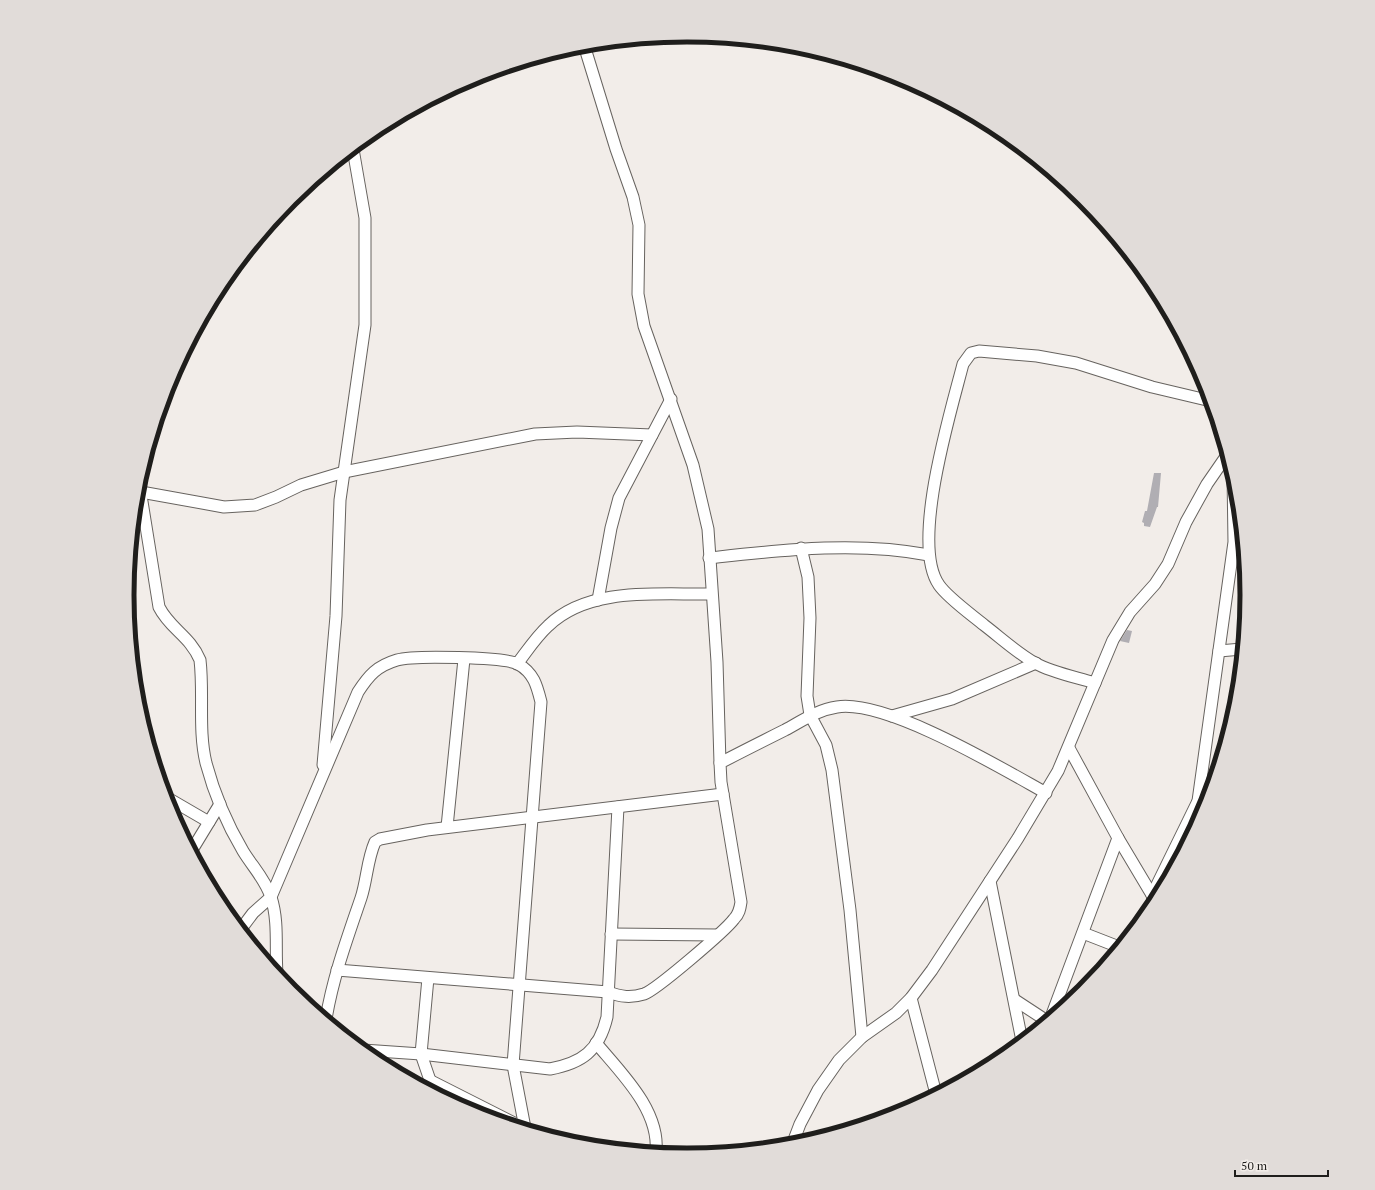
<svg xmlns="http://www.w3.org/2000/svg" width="1375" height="1190" font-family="'PT Serif',serif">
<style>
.building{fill:#b0aeb3}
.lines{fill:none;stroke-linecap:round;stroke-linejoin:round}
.street-casing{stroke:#67635f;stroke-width:13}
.street{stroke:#fff;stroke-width:11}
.rim{fill:none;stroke:#1f1e1c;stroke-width:5}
</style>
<rect width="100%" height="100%" fill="#f2ede9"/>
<!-- building -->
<g class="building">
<polygon points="1154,473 1161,473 1158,507 1157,507 1150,527 1144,526 1144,523 1142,522 1145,511 1147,511"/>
<polygon points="1127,630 1132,631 1129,643 1120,641"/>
</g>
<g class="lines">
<!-- street casing -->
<g class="street-casing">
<g id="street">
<polyline points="584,45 616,149 633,197 639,225 638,294 644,326 693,465 708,529 717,662 720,763"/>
<path d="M139,483L159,607C170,629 190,636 200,660C204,694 198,730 206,763C214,793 227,824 243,851C252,866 265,879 271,897C279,922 275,948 277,973"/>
<polyline points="141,492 224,507 255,505 276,497 301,485 344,472 535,434 577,432 652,435"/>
<polyline points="801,548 808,577 810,618 807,696 810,715 826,745 832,770 850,910 862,1037"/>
<path d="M709,558C783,550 856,541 929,555"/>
<polyline points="598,600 611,528 619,498 671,399"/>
<polyline points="1219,651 1242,649"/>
<path d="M517,664C527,651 536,637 548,626C589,586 659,595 711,594"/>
<path d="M1095,683C1076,677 1053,673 1035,663C1017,653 1001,638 984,625C972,615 948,598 939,585C910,544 951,411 963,364L971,353L979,351L1037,356L1076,363L1152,387L1211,401"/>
<polyline points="892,716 952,699 1036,663"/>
<polyline points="1069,748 1118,838 1152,895 1154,904"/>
<polyline points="323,765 336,616 340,500 365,325 365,218 353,149"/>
<polyline points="166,797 209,822"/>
<polyline points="1198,801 1210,793"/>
<polyline points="447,827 464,659"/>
<polyline points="192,850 220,804"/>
<polyline points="990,881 1022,1041"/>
<polyline points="1152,895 1198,801 1234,542 1233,475"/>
<path d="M241,929L253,913L271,897L358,692C369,675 377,666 397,660C413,655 505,657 518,664C534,673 537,686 541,702L513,1065L525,1128"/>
<polyline points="1083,933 1119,947"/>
<polyline points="611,934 717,935"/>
<path d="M337,970L608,992C621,997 631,998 644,994C656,990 725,931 734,919C739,914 740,909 741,902L721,782L720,763C741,752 763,741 785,730C802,721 817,710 837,707C886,699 1001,768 1046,793"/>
<polyline points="428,978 421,1054 434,1092"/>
<polyline points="911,998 936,1094"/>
<polyline points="1015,1000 1047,1021"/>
<polyline points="1051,1017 1118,838"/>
<path d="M326,1019C333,977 347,939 361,898C367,880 367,860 375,842L380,839L427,830L723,794"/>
<path d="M596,1043C621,1073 660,1110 656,1152"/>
<path d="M363,1050L421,1054L550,1069C582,1063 599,1051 607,1017L618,807"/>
<polyline points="431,1081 524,1128"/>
<polyline points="792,1145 800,1124 818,1090 839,1060 862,1037 896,1013 911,998 932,970 1018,838 1058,771 1113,640 1130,612 1155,584 1168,564 1186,522 1207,484 1227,455"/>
</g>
</g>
<!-- street -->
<use href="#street" class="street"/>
</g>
<!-- crop -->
<path d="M0 0H1375V1190H0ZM134 595a553 553 0 1 1 1106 0a553 553 0 1 1-1106 0Z" fill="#e1dcd9" fill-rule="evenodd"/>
<path class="rim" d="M134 595a553 553 0 1 1 1106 0a553 553 0 1 1-1106 0Z"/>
<!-- scale -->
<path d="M1235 1170v6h93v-6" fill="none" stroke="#1f1e1c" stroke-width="2"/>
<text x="1241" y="1170" font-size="12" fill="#1f1e1c" stroke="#f2ede9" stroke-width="3" paint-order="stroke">50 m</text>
</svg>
